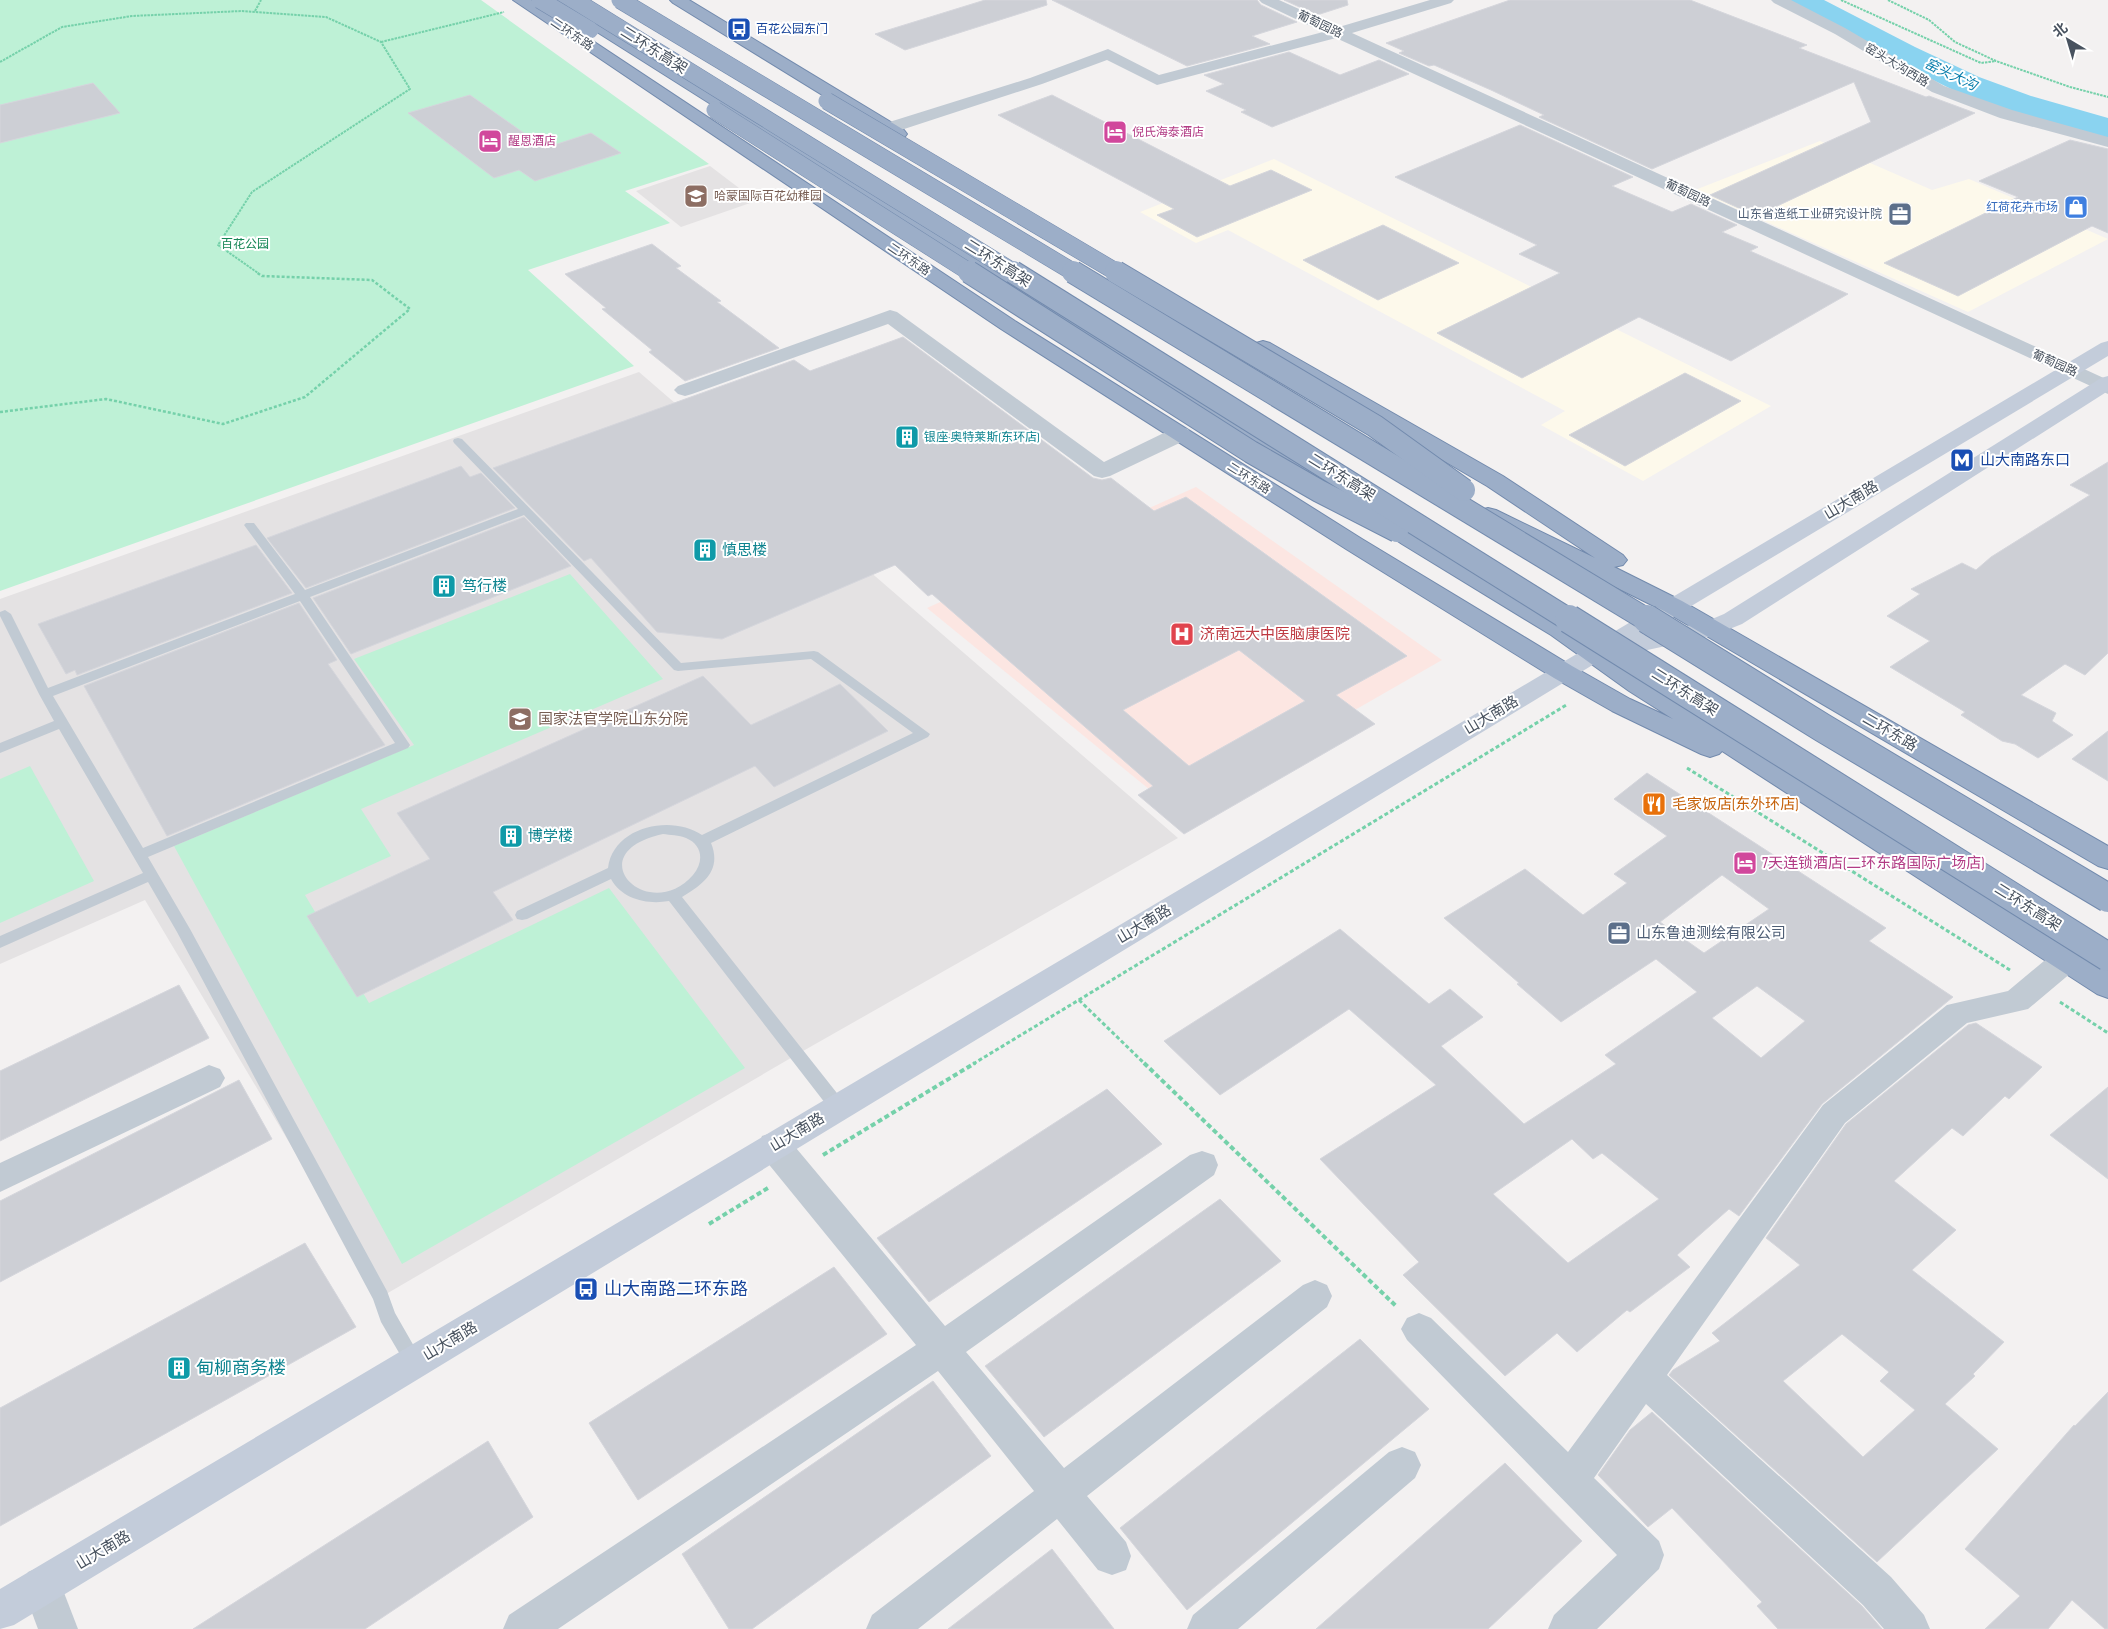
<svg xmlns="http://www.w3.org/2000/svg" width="2108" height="1629" font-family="'Sofia Sans Condensed','Noto Sans SC',sans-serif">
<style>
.commercial{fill:#fdf9eb}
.education{fill:#e4e2e3}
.medical{fill:#fce6e2}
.green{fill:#bef1d6}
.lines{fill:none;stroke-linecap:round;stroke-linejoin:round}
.river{fill:#8ad3f0;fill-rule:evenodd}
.building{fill:#cdcfd5;stroke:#d5d6dc;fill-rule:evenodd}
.trunk-casing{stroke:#728aad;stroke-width:2}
.path-far3{stroke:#75d1aa;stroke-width:2;stroke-dasharray:2.5 1;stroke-linecap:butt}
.path-far2{stroke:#75d1aa;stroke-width:2.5;stroke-dasharray:3 2;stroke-linecap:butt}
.path-far1{stroke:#75d1aa;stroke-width:3;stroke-dasharray:4 2.5;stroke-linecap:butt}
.path{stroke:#75d1aa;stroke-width:4;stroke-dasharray:5 3;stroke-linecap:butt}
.service{fill:#c1cad3;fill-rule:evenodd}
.minor{fill:#c1cad3;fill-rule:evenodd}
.secondary{fill:#c3ccda;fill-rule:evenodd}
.trunk{fill:#9caec8;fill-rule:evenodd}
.trunk-bridge-far2-casing{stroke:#728aad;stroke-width:18;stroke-linecap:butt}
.trunk-bridge-far1-casing{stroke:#728aad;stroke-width:24;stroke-linecap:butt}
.trunk-bridge-casing{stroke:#728aad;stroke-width:30;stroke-linecap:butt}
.trunk-bridge-far2{stroke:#9caec8;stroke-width:17}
.trunk-bridge-far1{stroke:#9caec8;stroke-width:22}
.trunk-bridge{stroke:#9caec8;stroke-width:28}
.labels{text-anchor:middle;stroke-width:4;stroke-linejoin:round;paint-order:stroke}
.far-street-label{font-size:12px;fill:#48525f;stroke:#fff}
.far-transit-label{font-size:12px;fill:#164399;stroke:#fff;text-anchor:start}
.far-hotel-label{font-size:12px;fill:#b23c85;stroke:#fff;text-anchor:start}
.far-education-label{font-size:12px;fill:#785e54;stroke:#fff;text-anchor:start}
.far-shop-label{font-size:12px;fill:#366cbe;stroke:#fff;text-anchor:end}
.far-service-label{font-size:12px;fill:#4e5e75;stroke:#fff;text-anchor:end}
.far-park-label{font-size:12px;fill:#148554;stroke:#fff}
.far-culture-label{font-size:12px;fill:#0d838f;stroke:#fff;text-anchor:start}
.far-water-label{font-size:14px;font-style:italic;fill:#087dab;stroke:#fff}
.street-label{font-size:15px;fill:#48525f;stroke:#fff}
.transit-label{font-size:15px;fill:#164399;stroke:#fff;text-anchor:start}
.culture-label{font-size:15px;fill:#0d838f;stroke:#fff;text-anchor:start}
.health-label{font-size:15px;fill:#be3a42;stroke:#fff;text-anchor:start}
.education-label{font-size:15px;fill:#785e54;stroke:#fff;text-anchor:start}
.food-label{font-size:15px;fill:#c56008;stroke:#fff;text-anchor:start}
.hotel-label{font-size:15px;fill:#b23c85;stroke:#fff;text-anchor:start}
.service-label{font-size:15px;fill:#4e5e75;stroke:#fff;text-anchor:start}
.near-transit-label{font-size:18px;fill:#164399;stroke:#fff;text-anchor:start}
.near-culture-label{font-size:18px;fill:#0d838f;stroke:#fff;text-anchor:start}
</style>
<rect width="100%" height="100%" fill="#f3f1f1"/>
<!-- commercial -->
<g class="commercial">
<polygon points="1820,141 1932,190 1969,179 2108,239 1968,312 1695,190"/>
<polygon points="1274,159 1771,406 1643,481 1541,425 1565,411 1228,230 1196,243 1140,212"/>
</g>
<!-- education -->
<g class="education">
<polygon points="710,166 756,201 681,227 636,191"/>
<polygon points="639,372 1178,838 796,1055 381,1297 145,900 0,964 0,599"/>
</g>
<!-- medical -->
<polygon class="medical" points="1196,487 1442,660 1177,812 927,608"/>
<!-- green -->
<g class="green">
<polygon points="0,0 481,0 709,164 625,191 670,223 528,270 634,366 0,591"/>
<polygon points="570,574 663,679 361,809 391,856 305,895 369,1003 609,888 745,1068 402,1264 174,846 414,745 354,659"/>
<polygon points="30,766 94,881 0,923 0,779"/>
</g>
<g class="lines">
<!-- river -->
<polygon class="river" points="1786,0 1824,0 1915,47 1979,77 2031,96 2108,118 2108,139 2025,116 1955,91 1831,29 1790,7"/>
</g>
<!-- building -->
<g class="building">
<polygon points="985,0 1046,0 1047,5 905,50 875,34"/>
<polygon points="1052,0 1257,0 1261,5 1297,22 1252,36 1270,44 1187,66"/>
<polygon points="1284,0 1347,0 1348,5 1317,15"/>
<polygon points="1510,0 1690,0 1807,45 1799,48 1926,97 1929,96 1975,113 1756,216 1710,195 1871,122 1854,82 1652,169 1539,117 1544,115 1491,90 1434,65 1429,66 1399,53 1404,51 1386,43"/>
<polygon points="1289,52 1340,75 1379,60 1409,74 1272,127 1241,112 1246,110 1206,91 1224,84 1204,75"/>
<polygon points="93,83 120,113 0,143 0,105"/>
<polygon points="470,95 545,148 591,133 621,153 535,181 519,170 494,178 408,113"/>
<polygon points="1052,95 1230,186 1271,170 1312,190 1197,237 1157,215 1174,209 998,115"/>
<polygon points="1520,125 1633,177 1612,186 1672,212 1691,204 1737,225 1722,232 1758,247 1750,251 1848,294 1731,361 1639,317 1522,378 1437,333 1560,273 1519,254 1537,245 1395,177"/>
<polygon points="2070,140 2108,149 2108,233 2092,226 1958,296 1884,263 2018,197 1979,181"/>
<polygon points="1383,225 1459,263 1378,300 1303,260"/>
<polygon points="652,244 681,266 676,268 721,301 717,302 779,348 685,381 649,352 652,350 602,309 606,308 565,274"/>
<path d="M903,337L1093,478L1102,480L1111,478L1154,511L1186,497L1407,656L1336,695L1375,724L1184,834L1138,795L1153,786L932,594L928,596L895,565L722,639L657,632L591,558L584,561L493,468L794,360L810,371ZM1239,650L1305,701L1189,766L1123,710Z"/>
<polygon points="1685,373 1741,401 1625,466 1569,435"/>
<polygon points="2108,462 2108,653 2085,675 2065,664 2021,695 2056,713 2052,721 2073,735 2038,758 2015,744 2002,741 1961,715 1965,712 1890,667 1930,641 1887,616 1920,594 1911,589 1962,563 1976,570 1991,557 2090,495 2070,485"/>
<polygon points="461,466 470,477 481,473 515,508 306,588 267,538"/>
<polygon points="524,517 571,566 351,654 313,598"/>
<polygon points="256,545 292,593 77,675 75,670 66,674 38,624"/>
<polygon points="299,603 337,660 328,664 385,745 167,836 84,686"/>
<polygon points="703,676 751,725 840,684 888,731 774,787 755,766 493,892 513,920 357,997 307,916 430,859 397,813"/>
<polygon points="2108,731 2108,781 2072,759"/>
<path d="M1647,773L1886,928L1869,941L1953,997L1822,1104L1739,1216L1729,1209L1677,1255L1690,1267L1630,1312L1627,1310L1577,1352L1557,1333L1505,1376L1403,1275L1419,1262L1320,1159L1436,1085L1349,1009L1220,1095L1164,1041L1340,929L1429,1004L1450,989L1483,1017L1441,1046L1524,1124L1616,1064L1605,1055L1697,992L1656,959L1561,1022L1517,984L1519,983L1444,918L1525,869L1583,915L1627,883L1614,874L1667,836L1614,799ZM1722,875L1769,909L1704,953L1660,922ZM1757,986L1805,1021L1761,1058L1712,1018ZM1572,1139L1593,1159L1602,1153L1659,1199L1568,1263L1493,1194Z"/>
<polygon points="179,985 209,1038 0,1141 0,1071"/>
<path d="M1976,1023L2042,1067L2009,1099L2005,1096L1963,1136L1952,1128L1894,1181L1956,1230L1912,1270L2004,1342L1973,1374L1975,1376L1945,1404L1998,1449L1877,1562L1669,1375L1673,1370L1720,1341L1712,1333L1800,1265L1766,1238L1846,1124L1968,1025ZM1842,1334L1889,1372L1880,1381L1915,1410L1863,1457L1783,1381Z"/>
<polygon points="239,1080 272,1139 0,1282 0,1201"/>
<polygon points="2108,1087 2108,1179 2050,1135"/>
<polygon points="1107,1089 1162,1144 929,1302 877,1238"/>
<polygon points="1220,1199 1281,1261 1044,1437 985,1366"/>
<polygon points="305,1243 356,1327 0,1526 0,1408"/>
<polygon points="834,1267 887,1334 638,1500 589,1423"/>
<polygon points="1360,1339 1429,1409 1187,1610 1120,1528"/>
<polygon points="933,1381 991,1456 752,1629 729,1629 682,1554"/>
<polygon points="2108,1392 2108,1629 2105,1629 2072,1600 2048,1629 1985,1629 2020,1596 1965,1549 2074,1425 2075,1426"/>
<polygon points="1652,1412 1862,1606 1882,1629 1778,1629 1757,1606 1762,1602 1672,1508 1648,1527 1598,1475 1630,1430"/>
<polygon points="488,1441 533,1517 365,1629 193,1629"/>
<polygon points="1505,1463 1582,1541 1488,1629 1316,1629"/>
<polygon points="1052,1549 1114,1629 948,1629"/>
</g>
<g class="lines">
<!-- trunk casing -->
<g class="trunk-casing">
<g id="trunk">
<polygon points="513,0 531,0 1015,321 1362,539 1572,666 1630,699 1673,719 1629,691 1551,635 1402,544 1326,493 551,3 548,0 566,0 1342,483 1418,534 1569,623 1647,679 2108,971 2108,998 2097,994 1722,751 1719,754 1710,757 1701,754 1612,711 1554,678 1346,549 1001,329"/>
<polygon points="670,0 689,0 904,130 907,134 904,138 898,139 892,138 673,3"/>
<polygon points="1263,341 1270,343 1503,476 1623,555 1627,560 1623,565 1614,567 1682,601 2108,846 2108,869 2098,866 1664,611 1480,520 1477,515 1480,510 1488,508 1496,510 1595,558 1487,486 1256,351 1253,347 1256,343"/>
</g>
</g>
<!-- path-far3 -->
<g class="path-far3">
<polyline points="1841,0 1981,63 1996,61"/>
<polyline points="1888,0 1929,20 1955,42 1996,61 2070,87 2108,97"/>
<polyline points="255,11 261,0"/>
<polyline points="381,42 504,12"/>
<polyline points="0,62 62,27 132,16 242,11 326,17 381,42 410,89 252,192 218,245 258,273"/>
</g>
<!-- path-far2 -->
<polyline class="path-far2" points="0,412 106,399 223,424 305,397 410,309 372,280 262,276 256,272"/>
<!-- path-far1 -->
<g class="path-far1">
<polyline points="1687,768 2010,970"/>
<polyline points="1079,1000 1145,1064"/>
<polyline points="2060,1002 2108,1033"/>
<polyline points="973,1064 1568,704"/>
</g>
<!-- path -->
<g class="path">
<polyline points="1144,1063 1397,1307"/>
<polyline points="823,1155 975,1063"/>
<polyline points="709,1224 768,1188"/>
</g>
<!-- service -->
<path class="service" d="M458,438L462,439L681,663L814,651L818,652L930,734L928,737L711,843C722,870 704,884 682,897L844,1102L846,1107L844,1112L838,1114L832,1112L669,901C647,905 622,899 611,879L527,919L522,920L517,919L515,915L517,911L608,868C613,826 672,814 702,835L913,733L811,659L678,671L674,670L524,515L310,597L408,742L410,745L408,748L148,857L190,929L387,1291L395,1313L423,1362L420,1368L414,1370L408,1368L381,1322L373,1299L177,932L148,882L0,948V936L143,873L59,729L0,753V743L54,721L39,694L0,616V612L5,610L11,614L48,688L295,594L244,525L246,523H254L305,590L518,509L454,443L453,441L454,439ZM300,601L395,743L143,848L53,696ZM663,834C670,835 679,835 686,838C703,845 704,862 693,875C648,926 576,853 663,834Z"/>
<!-- minor -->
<g class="minor">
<polygon points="1259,0 1279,0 1339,27 1430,0 1454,0 1451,3 1352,33 2108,380 2108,394 1336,38 1157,85 1107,60 1042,84 895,132 883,132 880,128 883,124 1030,78 1108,49 1159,75 1323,32 1262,3"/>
<polygon points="1771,0 1791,0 1845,28 1944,86 2012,110 2108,137 2108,147 2000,118 1932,92 1835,34 1774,3"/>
<polygon points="890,310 897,312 1104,462 1172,429 1180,427 1188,429 1191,434 1188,439 1110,476 1102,478 1094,476 888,324 692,394 685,396 678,394 674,390 678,386"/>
<polygon points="2067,948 2078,951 2082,959 2078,967 2028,1009 1967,1023 1845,1123 1667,1375 1891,1577 1924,1615 1930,1629 1884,1629 1863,1605 1646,1404 1594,1478 1659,1541 1664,1555 1659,1569 1597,1629 1548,1629 1554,1615 1617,1555 1407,1340 1401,1329 1407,1318 1419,1313 1431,1318 1568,1452 1823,1105 1947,1005 2008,991 2056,951"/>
<polygon points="209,1065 220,1069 225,1078 220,1087 0,1192 0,1163"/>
<polygon points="774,1132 786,1136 945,1326 1190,1155 1202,1151 1214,1155 1218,1165 1214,1175 966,1352 1064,1468 1303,1285 1315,1280 1327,1285 1332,1296 1327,1307 1087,1496 1126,1542 1131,1556 1126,1570 1112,1575 1098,1570 1057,1519 918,1629 866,1629 872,1615 1034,1491 938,1371 558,1629 503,1629 509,1615 916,1345 762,1156 758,1146 762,1136"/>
<polygon points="1402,1447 1415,1452 1421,1465 1415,1478 1238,1629 1187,1629 1193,1615 1389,1452"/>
<polygon points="42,1566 56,1572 78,1629 38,1629 22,1586 28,1572"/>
</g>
<!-- secondary -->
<polygon class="secondary" points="2108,341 2108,356 1643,635 1705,622 1724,614 2101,378 2108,376 2108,391 1742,624 1712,636 1615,657 1609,655 14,1625 0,1629 0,1589 2101,343"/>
<!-- trunk -->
<use href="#trunk" class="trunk"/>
<!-- trunk-bridge-far2 casing -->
<g class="trunk-bridge-far2-casing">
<g id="trunk-bridge-far2">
<polyline points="540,0 590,30"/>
<polyline points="574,0 1015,273"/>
<polyline points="620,0 1075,273"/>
<polyline points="827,101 1118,273"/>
<polyline points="715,110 971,273"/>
</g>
</g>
<!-- trunk-bridge-far1 casing -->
<g class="trunk-bridge-far1-casing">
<g id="trunk-bridge-far1">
<polyline points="969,272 1251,452 1319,491 1397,531"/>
<polyline points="1013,272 1571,621"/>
<polyline points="1073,272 1649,621"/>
<polyline points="1116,272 1375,426 1464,490"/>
</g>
</g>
<!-- trunk-bridge casing -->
<g class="trunk-bridge-casing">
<g id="trunk-bridge">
<polyline points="1569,619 2108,957"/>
<polyline points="1647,619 1823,728 2108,898"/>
</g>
</g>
<!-- trunk-bridge-far2 -->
<use href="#trunk-bridge-far2" class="trunk-bridge-far2"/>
<!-- trunk-bridge-far1 -->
<use href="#trunk-bridge-far1" class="trunk-bridge-far1"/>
<!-- trunk-bridge -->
<use href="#trunk-bridge" class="trunk-bridge"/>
</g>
<!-- icons -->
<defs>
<g id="bus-square" transform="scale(1.25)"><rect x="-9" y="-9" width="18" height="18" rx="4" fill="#1a4fb4" stroke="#fff"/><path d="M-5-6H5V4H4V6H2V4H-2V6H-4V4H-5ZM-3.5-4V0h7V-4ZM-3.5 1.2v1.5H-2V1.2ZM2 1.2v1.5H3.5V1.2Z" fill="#fff"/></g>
<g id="hotel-square" transform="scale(1.25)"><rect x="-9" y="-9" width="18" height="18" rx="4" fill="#d1479c" stroke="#fff"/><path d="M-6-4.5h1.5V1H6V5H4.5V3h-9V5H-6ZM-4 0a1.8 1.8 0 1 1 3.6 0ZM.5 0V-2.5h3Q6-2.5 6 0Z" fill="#fff"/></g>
<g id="school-square" transform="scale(1.25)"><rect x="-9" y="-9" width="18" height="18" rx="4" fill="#8d6e63" stroke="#fff"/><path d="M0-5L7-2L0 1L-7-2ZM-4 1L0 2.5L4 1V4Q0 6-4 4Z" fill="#fff"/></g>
<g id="shop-square" transform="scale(1.25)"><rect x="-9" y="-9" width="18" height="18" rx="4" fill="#3f7fe0" stroke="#fff"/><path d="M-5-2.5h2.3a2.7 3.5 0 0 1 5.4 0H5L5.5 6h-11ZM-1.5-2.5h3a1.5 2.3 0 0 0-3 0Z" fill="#fff"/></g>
<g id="office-square" transform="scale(1.25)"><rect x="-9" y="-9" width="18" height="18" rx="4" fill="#5c6f8a" stroke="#fff"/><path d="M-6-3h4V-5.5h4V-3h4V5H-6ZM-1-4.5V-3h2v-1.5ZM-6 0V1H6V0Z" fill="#fff"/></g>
<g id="building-square" transform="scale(1.25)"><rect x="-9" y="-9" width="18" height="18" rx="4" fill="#0f9aa8" stroke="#fff"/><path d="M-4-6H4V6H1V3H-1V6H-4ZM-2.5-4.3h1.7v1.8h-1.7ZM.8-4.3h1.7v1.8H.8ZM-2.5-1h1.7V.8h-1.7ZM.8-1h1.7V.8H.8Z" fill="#fff"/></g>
<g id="metro-square" transform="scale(1.25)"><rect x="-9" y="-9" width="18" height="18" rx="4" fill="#1a4fb4" stroke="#fff"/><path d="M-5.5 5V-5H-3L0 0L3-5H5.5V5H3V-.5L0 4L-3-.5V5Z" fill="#fff"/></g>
<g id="hospital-square" transform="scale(1.25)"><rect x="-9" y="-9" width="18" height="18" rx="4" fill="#e0444e" stroke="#fff"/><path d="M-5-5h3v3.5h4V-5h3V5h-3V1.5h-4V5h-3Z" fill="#fff"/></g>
<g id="university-square" transform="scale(1.25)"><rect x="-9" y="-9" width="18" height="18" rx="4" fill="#8d6e63" stroke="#fff"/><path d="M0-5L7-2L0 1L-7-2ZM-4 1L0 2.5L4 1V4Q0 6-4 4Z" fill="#fff"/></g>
<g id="restaurant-square" transform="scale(1.25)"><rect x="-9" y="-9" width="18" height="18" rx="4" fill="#e8710a" stroke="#fff"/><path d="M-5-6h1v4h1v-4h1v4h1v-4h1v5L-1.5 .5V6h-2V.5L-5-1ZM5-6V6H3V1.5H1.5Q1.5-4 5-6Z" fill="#fff"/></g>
</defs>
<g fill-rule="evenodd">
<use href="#bus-square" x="739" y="29"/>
<use href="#hotel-square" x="1115" y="132"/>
<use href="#hotel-square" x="490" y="141"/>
<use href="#school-square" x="696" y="196"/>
<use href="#shop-square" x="2076" y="207"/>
<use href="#office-square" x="1900" y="214"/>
<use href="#building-square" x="907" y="437"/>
<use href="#metro-square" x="1962" y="460"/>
<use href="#building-square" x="705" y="550"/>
<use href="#building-square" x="444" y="586"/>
<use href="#hospital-square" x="1182" y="634"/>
<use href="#university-square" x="520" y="719"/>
<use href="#restaurant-square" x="1654" y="804"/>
<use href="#building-square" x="511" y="836"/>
<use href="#hotel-square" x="1745" y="863"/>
<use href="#office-square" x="1619" y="933"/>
<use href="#bus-square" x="586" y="1289"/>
<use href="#building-square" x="179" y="1368"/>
</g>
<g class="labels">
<!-- far-street labels -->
<g class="far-street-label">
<text transform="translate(1320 24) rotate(25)" y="4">葡萄园路</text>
<text transform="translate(572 34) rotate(34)" y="4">二环东路</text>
<text transform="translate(1897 65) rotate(31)" y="4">窑头大沟西路</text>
<text transform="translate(1688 193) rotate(25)" y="4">葡萄园路</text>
<text transform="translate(909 259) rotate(34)" y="4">二环东路</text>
<text transform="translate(2055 363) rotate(24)" y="4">葡萄园路</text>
<text transform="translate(1249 478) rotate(32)" y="4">二环东路</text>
</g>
<!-- far-transit labels -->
<g class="far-transit-label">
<text x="756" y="33">百花公园东门</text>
</g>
<!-- far-hotel labels -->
<g class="far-hotel-label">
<text x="1132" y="136">倪氏海泰酒店</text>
<text x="508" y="145">醒恩酒店</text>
</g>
<!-- far-education labels -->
<g class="far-education-label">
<text x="714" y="200">哈蒙国际百花幼稚园</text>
</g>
<!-- far-shop labels -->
<g class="far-shop-label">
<text x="2058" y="211">红荷花卉市场</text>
</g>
<!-- far-service labels -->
<g class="far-service-label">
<text x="1882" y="218">山东省造纸工业研究设计院</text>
</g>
<!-- far-park labels -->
<g class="far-park-label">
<text x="245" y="248">百花公园</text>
</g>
<!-- far-culture labels -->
<g class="far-culture-label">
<text x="924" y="441">银座·奥特莱斯(东环店)</text>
</g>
<!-- far-water labels -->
<g class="far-water-label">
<text transform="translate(1951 74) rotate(25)" y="5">窑头大沟</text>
</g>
<!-- street labels -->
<g class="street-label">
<text transform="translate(654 50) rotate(32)" y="5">二环东高架</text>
<text transform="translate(998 263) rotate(32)" y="5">二环东高架</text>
<text transform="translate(1342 477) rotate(32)" y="5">二环东高架</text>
<text transform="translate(1851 500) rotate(-31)" y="5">山大南路</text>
<text transform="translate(1685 692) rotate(32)" y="5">二环东高架</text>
<text transform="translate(1491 715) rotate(-31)" y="5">山大南路</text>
<text transform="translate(1890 732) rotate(30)" y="5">二环东路</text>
<text transform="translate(2028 907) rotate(32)" y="5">二环东高架</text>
<text transform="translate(1144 924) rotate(-31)" y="5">山大南路</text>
<text transform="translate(797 1132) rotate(-31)" y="5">山大南路</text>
<text transform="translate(450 1341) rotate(-31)" y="5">山大南路</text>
<text transform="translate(103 1550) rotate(-31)" y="5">山大南路</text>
</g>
<!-- transit labels -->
<g class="transit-label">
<text x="1980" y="465">山大南路东口</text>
</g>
<!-- culture labels -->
<g class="culture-label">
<text x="722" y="555">慎思楼</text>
<text x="462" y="591">笃行楼</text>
<text x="528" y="841">博学楼</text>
</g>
<!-- health labels -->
<g class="health-label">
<text x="1200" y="639">济南远大中医脑康医院</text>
</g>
<!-- education labels -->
<g class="education-label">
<text x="538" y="724">国家法官学院山东分院</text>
</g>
<!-- food labels -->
<g class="food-label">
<text x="1672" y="809">毛家饭店(东外环店)</text>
</g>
<!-- hotel labels -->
<g class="hotel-label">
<text x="1762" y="868">7天连锁酒店(二环东路国际广场店)</text>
</g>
<!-- service labels -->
<g class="service-label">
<text x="1636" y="938">山东鲁迪测绘有限公司</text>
</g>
<!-- near-transit labels -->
<g class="near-transit-label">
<text x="604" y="1295">山大南路二环东路</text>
</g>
<!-- near-culture labels -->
<g class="near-culture-label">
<text x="196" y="1374">甸柳商务楼</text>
</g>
</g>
<!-- north arrow -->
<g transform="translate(2068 40) rotate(322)" stroke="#ffffff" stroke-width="4" paint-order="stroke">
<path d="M0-4L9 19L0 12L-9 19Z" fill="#48525f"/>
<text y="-8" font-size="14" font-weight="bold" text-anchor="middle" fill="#48525f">北</text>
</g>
</svg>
